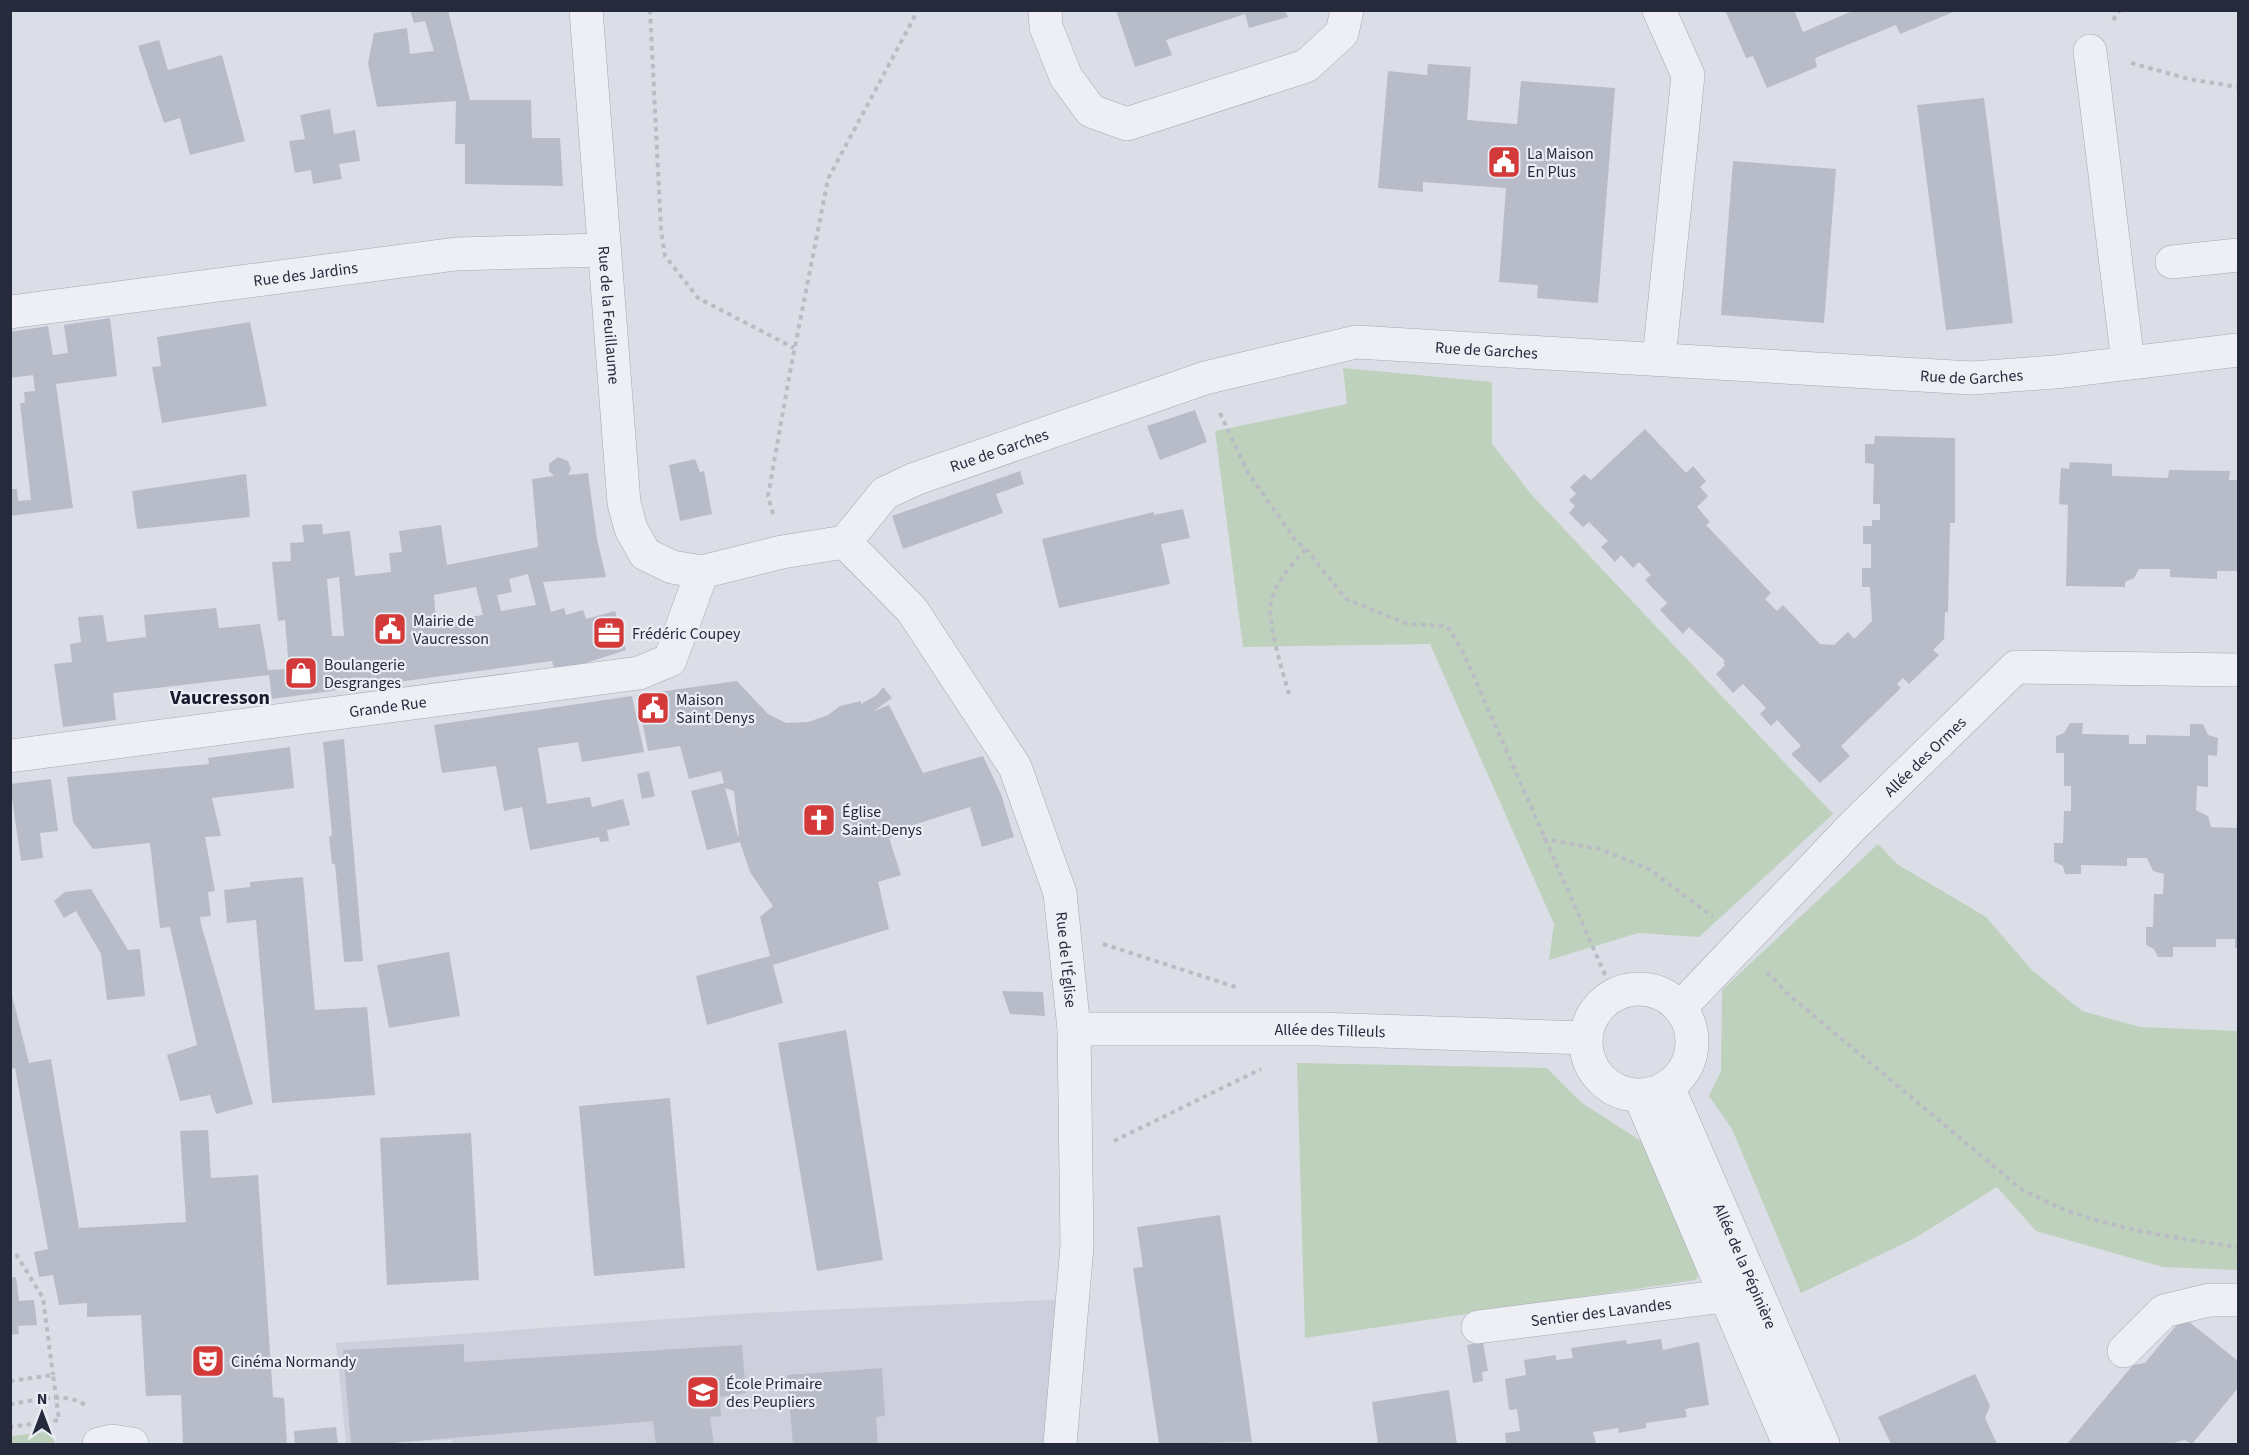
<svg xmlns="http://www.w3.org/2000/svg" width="2249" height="1455" font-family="'Source Sans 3',sans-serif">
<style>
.built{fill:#cdd0dc}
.green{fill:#bed1bc}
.building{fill:#b8bcc9;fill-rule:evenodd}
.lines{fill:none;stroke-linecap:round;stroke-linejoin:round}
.minor-casing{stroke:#a4a8b3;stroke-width:34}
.path{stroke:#babcc5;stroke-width:4;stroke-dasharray:4.5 4.5;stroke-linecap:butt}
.minor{stroke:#eeeff5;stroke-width:33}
.labels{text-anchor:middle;stroke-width:4.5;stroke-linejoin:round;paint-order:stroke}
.poi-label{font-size:16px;fill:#252a3d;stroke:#eaedf4;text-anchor:start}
.street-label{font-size:16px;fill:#252a3d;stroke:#eaedf4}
.quarter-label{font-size:20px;font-weight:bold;fill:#171b2d;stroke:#eaedf4}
</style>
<rect width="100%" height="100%" fill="#dbdee6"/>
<!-- built -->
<polygon class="built" points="1073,1299 1060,1444 452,1444 452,1440 346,1444 336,1343 751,1313"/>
<!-- green -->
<g class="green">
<polygon points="1343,368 1492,382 1492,444 1531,494 1833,814 1699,937 1638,933 1549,960 1554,924 1430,644 1243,647 1215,431 1347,404"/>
<polygon points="1878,844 1897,864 1986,917 2032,970 2082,1011 2140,1027 2238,1031 2238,1270 2163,1267 2036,1231 1997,1187 1915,1238 1801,1293 1732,1129 1709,1096 1721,1071 1722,990"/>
<polygon points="1297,1063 1547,1068 1582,1103 1652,1148 1702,1265 1696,1280 1305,1338"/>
<polygon points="54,1431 54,1444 11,1444 11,1436"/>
</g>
<!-- building -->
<g class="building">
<polygon points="410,10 448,10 470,100 531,100 532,138 560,138 563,186 465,184 465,144 455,144 456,101 377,107 368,63 374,33 407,28 410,54 434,51 425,21 414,23"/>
<polygon points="1116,10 1285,10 1288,17 1249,28 1245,14 1166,40 1172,55 1135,67"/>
<polygon points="1725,10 1794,10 1803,32 1855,10 1956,11 1900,34 1896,25 1815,58 1817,67 1767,88 1753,56 1746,58"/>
<polygon points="159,40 168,70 222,55 245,141 190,155 180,118 164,123 138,46"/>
<polygon points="1428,64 1471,67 1467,120 1517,124 1521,81 1615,88 1598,303 1537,298 1538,285 1499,282 1506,188 1423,182 1423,192 1378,188 1388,71 1427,75"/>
<polygon points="1984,98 2013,323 1946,330 1917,105"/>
<polygon points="330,109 334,134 355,130 360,161 339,164 342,179 313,184 311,170 295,173 289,141 305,139 300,115"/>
<polygon points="1733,161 1836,169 1824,323 1721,315"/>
<polygon points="110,318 117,376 56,384 73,508 10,516 10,489 17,489 18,501 31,500 20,403 25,403 24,392 35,391 33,375 10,378 10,332 48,326 53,355 68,353 64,325"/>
<polygon points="250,322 267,406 162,423 152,367 161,366 157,337"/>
<polygon points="1195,410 1207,442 1160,460 1147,426"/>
<polygon points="1645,429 1686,473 1693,466 1706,481 1700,487 1708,496 1697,507 1710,522 1706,525 1771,593 1765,599 1777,611 1783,605 1820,644 1834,645 1848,632 1854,639 1872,621 1870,587 1862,587 1862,568 1871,568 1871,544 1863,544 1863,526 1872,526 1872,520 1880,520 1880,504 1873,504 1874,464 1865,463 1865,444 1874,444 1875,436 1955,438 1955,523 1950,523 1948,612 1945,612 1944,639 1933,650 1939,655 1909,684 1903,678 1897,684 1901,688 1841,746 1850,756 1820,783 1791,754 1801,746 1777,720 1771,726 1760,714 1766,708 1743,684 1733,693 1716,674 1725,665 1723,663 1725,661 1689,627 1683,634 1660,610 1667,603 1645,580 1651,575 1639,562 1633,568 1621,555 1615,562 1601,547 1608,541 1589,522 1583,527 1569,513 1575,506 1569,500 1576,494 1570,487 1584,474 1591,480"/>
<path d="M558,457L568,461L571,469L568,475L588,473L597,539L606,577L543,582L551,612L564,608L566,615L583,610L586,619L615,611L626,650L555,673L552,661L272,699L269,675L113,693L116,720L63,727L54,664L72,662L70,644L81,642L78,617L103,615L107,642L146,637L144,615L216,608L219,628L260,624L268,670L289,669L285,620L278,621L272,562L291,561L290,543L304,542L302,525L322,524L323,534L350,531L355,576L391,572L389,553L402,552L399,531L441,525L447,565L538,547L532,479L554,476L549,471V464ZM528,574L536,605L501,611L497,595L512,592L509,579ZM339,577L344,636H332L327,579ZM476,587L483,615L436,622L434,595Z"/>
<polygon points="695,459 700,472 704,471 712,514 680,521 669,465"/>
<polygon points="2070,462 2112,464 2112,476 2168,478 2169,470 2230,471 2229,480 2238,480 2238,571 2217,571 2217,579 2170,577 2170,569 2139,569 2134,578 2125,582 2125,587 2066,586 2068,505 2059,504 2061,468 2069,469"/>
<polygon points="1020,471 1024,484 996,494 1003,513 903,549 892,516"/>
<polygon points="246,474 250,517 137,529 132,491"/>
<polygon points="1183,509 1190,538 1161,544 1170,584 1059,608 1042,539 1154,512 1154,515"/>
<path d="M737,681L768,714L786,723L808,722L828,715L840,706L861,701V704L877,695L883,687L892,698L874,711L889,705L923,773L983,756L1001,794L1014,837L982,847L970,807L907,827L908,831L889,838L901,875L878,882L889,929L773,965L783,1003L707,1025L696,976L770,956L760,917L773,906L750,872L740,842L707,850L691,791L724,783L721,771L689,779L680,746L648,751L637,695ZM725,788L734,791L739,836H738Z"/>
<polygon points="632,696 644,752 582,762 578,742 538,748 547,804 590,797 592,807 623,799 630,825 607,830 609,841 600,842 599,837 530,850 522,807 504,811 496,766 442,773 434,725"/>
<polygon points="2070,723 2083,723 2082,734 2129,735 2129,744 2146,744 2146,735 2190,736 2190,724 2203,724 2208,735 2218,738 2217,756 2208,755 2208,787 2197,786 2196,810 2208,816 2211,827 2236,828 2238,814 2238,948 2235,948 2235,939 2216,939 2216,947 2173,947 2173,957 2158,957 2154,949 2146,945 2146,927 2153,927 2154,894 2163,894 2164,874 2153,871 2147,858 2127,858 2127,866 2081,865 2081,874 2065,874 2063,866 2054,862 2054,843 2063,843 2064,811 2071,811 2071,786 2064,786 2064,753 2056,753 2056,736 2064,733"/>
<polygon points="344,739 363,961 344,962 335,864 332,864 329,837 332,835 323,742"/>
<polygon points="290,747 294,788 212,798 221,836 205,837 215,891 208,892 211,916 200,917 201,924 253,1104 216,1114 210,1095 180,1101 167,1055 197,1045 170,927 160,928 150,843 93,849 73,822 67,777 209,764 208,758"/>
<polygon points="649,771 655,796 642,799 637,774"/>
<polygon points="51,779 58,831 40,833 43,858 21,861 10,784"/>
<polygon points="303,877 315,1010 367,1007 375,1095 272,1103 256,920 227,923 224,890 250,887 250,882"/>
<polygon points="91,889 128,950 140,949 145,996 107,1000 101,954 76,911 64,918 54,901 65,892"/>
<polygon points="449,952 460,1016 389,1028 377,965"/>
<polygon points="11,991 29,1063 51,1059 79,1228 186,1222 180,1131 208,1130 211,1178 258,1175 273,1397 284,1398 287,1444 183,1444 181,1395 146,1396 141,1315 87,1317 87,1303 59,1305 53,1275 39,1277 34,1252 48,1249 15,1068 10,1069"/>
<polygon points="1002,991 1043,992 1045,1016 1010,1014"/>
<polygon points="846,1030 883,1260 817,1271 778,1043"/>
<polygon points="670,1098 685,1268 594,1276 579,1106"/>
<polygon points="471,1133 479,1280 387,1285 380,1138"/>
<polygon points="1220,1215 1252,1442 1159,1444 1133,1268 1143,1267 1137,1227"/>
<polygon points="16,1277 19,1301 34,1300 37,1325 18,1326 19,1334 10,1335 10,1278"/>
<polygon points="2183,1317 2238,1361 2238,1388 2192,1444 2184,1440 2171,1444 2067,1444 2133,1365 2145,1363"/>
<polygon points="1661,1339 1663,1350 1699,1342 1709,1405 1685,1409 1687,1417 1646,1423 1646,1428 1619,1433 1618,1428 1593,1432 1596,1444 1506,1444 1505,1433 1520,1431 1517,1409 1509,1410 1505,1379 1526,1375 1524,1360 1556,1355 1556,1360 1573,1358 1571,1348 1626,1340 1627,1344"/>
<polygon points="1483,1342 1488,1371 1482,1372 1483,1381 1473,1383 1467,1345"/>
<polygon points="464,1344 464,1362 742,1345 746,1393 720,1397 721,1416 710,1417 714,1444 656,1444 653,1421 381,1444 351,1444 343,1350"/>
<polygon points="882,1368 885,1416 876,1417 878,1444 793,1444 787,1375"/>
<polygon points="1975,1374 1990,1406 1985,1418 1997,1444 1891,1444 1878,1417"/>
<polygon points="1449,1390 1457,1444 1378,1444 1372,1402"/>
<polygon points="336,1427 338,1444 295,1444 294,1431"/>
</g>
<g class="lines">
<!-- minor casing -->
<g class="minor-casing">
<g id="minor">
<path id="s1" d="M586,10L624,503L631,529L645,554L672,567L702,572L782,552L845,542L885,493L915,479L1205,378L1356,342L1972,378L2055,372L2238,350"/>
<polyline points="1045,10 1046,27 1066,77 1091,111 1127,124 1306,66 1342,33 1347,10"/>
<polyline points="2090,51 2128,363"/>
<polyline points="2172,262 2238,255"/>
<path id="s2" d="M10,312L456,254L604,250"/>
<polyline points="1659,359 1688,75 1659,10"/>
<path id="s3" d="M845,542L912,610L1015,767L1060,893L1074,1029L1077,1246L1060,1444"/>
<path id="s4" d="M10,756L639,673L670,660L702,572"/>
<circle cx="1639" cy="1042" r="53"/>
<path id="s5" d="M1680,1008L1852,827L2016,667L2238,670"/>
<path id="s6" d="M1074,1029H1319L1586,1038"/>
<path id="s7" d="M1668,1087L1823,1444"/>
<polyline points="1640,1096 1789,1444"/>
<path id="s8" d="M1478,1327L1725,1296L1745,1290"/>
<polyline points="2124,1351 2164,1311 2209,1300 2238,1300"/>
<polyline points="99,1444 112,1441 132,1444"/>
</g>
</g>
<!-- path -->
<g class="path">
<polyline points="650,10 661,229 665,256 698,298 794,348"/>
<polyline points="2113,20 2120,10"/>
<polyline points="2131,63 2189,79 2238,87"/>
<polyline points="1220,413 1247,471 1296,541 1306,549 1346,599 1408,624 1447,626 1462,650 1614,995"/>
<polyline points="773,514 768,496 790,372 828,179 918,10"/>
<path d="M1289,694C1283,673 1265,617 1272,598C1278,579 1293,563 1306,549"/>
<polyline points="1543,839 1600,849 1649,869 1713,917"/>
<polyline points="1103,944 1239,988"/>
<path d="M1767,972L1789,995L2021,1189C2035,1196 2049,1203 2063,1209C2118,1230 2181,1239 2238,1247"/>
<polyline points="1114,1141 1261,1069"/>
<polyline points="16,1254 43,1298 53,1375"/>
<polyline points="10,1381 53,1375 59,1420 10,1427"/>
<path d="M10,1404C35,1401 67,1390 88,1407"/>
</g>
<!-- minor -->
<use href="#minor" class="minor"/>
</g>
<!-- icons -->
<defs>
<g id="civic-square" transform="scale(1.725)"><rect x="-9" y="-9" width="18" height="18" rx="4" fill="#d33939" stroke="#eaedf4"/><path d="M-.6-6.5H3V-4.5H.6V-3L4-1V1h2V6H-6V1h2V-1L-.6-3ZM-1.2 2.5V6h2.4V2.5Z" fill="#fff"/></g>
<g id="office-square" transform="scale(1.725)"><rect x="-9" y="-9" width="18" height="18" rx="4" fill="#d33939" stroke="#eaedf4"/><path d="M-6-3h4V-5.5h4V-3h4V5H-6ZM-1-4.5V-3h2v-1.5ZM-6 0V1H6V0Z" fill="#fff"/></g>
<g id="shop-square" transform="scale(1.725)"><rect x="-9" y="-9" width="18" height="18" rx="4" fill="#d33939" stroke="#eaedf4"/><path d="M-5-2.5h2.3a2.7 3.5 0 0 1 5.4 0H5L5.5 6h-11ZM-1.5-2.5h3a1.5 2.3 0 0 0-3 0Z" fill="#fff"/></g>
<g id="church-square" transform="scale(1.725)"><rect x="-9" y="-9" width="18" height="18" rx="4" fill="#d33939" stroke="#eaedf4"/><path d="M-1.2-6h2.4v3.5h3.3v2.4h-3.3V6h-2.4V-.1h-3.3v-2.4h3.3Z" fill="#fff"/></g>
<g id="theatre-square" transform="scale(1.725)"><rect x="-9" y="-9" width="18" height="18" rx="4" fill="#d33939" stroke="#eaedf4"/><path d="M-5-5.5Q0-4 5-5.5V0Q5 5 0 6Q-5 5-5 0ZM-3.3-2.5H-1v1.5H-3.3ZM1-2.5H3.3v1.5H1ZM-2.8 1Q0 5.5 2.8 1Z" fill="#fff"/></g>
<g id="school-square" transform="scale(1.725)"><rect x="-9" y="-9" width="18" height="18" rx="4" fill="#d33939" stroke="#eaedf4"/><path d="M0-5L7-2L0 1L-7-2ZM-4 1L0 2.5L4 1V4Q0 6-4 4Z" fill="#fff"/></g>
</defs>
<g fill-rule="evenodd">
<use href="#civic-square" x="1504" y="162"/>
<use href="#civic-square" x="390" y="629"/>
<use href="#office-square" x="609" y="633"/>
<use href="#shop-square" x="301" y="673"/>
<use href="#civic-square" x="653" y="708"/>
<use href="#church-square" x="819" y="820"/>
<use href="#theatre-square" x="208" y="1361"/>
<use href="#school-square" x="703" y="1392"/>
</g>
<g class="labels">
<!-- poi labels -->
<g class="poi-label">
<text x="1527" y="159">La Maison<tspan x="1527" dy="18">En Plus</tspan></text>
<text x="413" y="626">Mairie de<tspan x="413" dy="18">Vaucresson</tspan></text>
<text x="632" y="639">Frédéric Coupey</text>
<text x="324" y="670">Boulangerie<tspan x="324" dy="18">Desgranges</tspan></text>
<text x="676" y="705">Maison<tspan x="676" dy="18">Saint Denys</tspan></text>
<text x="842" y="817">Église<tspan x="842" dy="18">Saint-Denys</tspan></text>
<text x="231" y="1367">Cinéma Normandy</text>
<text x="726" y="1389">École Primaire<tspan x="726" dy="18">des Peupliers</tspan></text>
</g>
<!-- street labels -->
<g class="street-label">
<text dy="6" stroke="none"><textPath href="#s2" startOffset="298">Rue des Jardins</textPath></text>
<text dy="6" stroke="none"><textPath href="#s1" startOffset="306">Rue de la Feuillaume</textPath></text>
<text dy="6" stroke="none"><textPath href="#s1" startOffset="1446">Rue de Garches</textPath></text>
<text dy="6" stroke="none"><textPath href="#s1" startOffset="1932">Rue de Garches</textPath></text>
<text dy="6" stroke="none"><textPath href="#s1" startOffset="942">Rue de Garches</textPath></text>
<text dy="6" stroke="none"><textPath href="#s4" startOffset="381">Grande Rue</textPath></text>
<text dy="6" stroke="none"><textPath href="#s5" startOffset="351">Allée des Ormes</textPath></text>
<text dy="6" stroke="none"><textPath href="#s3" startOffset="484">Rue de l'Église</textPath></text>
<text dy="6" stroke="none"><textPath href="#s6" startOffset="256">Allée des Tilleuls</textPath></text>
<text dy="6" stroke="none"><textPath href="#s7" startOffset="195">Allée de la Pépinière</textPath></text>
<text dy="6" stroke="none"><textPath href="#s8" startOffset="124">Sentier des Lavandes</textPath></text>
</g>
<!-- quarter labels -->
<g class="quarter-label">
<text x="220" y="704">Vaucresson</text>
</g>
</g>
<!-- border -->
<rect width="2249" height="1455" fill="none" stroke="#252a3d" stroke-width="24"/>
<!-- north arrow -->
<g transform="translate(42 1413)" stroke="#eaedf4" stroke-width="4.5" paint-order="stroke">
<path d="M0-4.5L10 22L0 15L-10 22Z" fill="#252a3d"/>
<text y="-9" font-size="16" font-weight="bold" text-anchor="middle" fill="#252a3d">N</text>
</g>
</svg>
